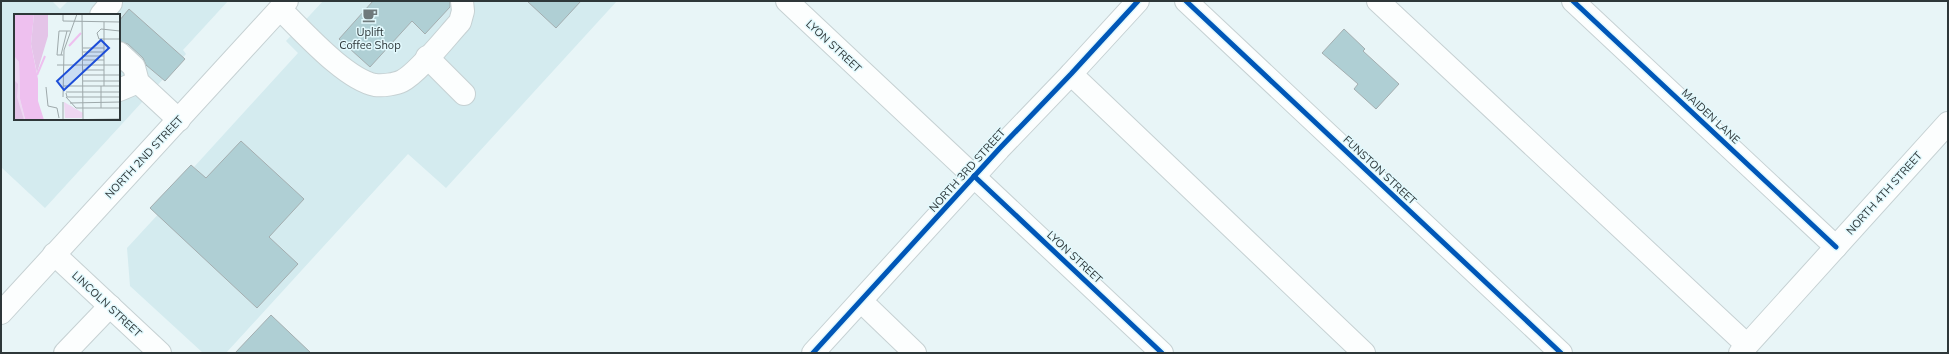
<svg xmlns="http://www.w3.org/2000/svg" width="1949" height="354" font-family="Mulish,sans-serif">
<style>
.built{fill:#d4ebef;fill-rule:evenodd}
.building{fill:#afcfd4;stroke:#a4aeb0}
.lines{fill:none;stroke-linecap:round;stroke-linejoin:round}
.minor-casing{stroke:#c6d1d3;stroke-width:24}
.highway-casing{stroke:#c6d1d3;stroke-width:24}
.minor{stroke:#fcfefe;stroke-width:22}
.highway{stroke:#fcfefe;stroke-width:22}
.cycleway-casing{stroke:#e2f9fd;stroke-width:8}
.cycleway{stroke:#0057b8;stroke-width:5}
.labels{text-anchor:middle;stroke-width:3;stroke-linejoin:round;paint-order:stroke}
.poi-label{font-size:11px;fill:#2e3739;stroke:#e2f9fd}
.street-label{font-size:11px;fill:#2e3739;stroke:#e2f9fd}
.inset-river{fill:none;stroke:#eec0ef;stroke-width:2}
.inset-road{fill:none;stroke:#9ea9ab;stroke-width:1}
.view{fill:#1d4ed8;fill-opacity:0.15;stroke:#1d4ed8;stroke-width:2}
.inset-edge{fill:none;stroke:#2e3739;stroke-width:2}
</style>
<rect width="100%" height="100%" fill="#e8f5f7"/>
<!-- built -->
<g class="built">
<path d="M1,1H52L60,9L68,1H228L183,50L186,54L45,208L1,167ZM15,15H119V119H15Z"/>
<polygon points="323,1 617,1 446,188 408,154 226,353 203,353 130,286 127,248 198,171 194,167 298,53 286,41"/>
</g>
<!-- building -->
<g class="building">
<polygon points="373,1 450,1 450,7 425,34 412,21 370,67 339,39"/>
<polygon points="527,1 581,1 556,28"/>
<polygon points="129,9 185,59 165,81 146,65 143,58 128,44 119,41 119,21"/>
<polygon points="1344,29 1365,49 1363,51 1399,84 1376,109 1354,89 1358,84 1322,53"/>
<polygon points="241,141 304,199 269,237 298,264 257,308 150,208 191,165 206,178"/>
<polygon points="271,315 311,353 235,353"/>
</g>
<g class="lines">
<!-- minor casing -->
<g class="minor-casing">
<g id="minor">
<polyline points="787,1 1162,353"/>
<polyline points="1186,1 1561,353"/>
<polyline points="1378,1 1747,345"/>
<polyline points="1573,1 1836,247"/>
<path d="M280,9C303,31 345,79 375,85C383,86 396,84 402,81C418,73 447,36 460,22L463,11L462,1"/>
<polyline points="101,15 111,3"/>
<polyline points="119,53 134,67 138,82 179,120"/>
<polyline points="427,57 464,94"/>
<polyline points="1071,74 1364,353"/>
<polyline points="119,90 138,82"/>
<polyline points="54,254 160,353"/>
<polyline points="861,301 915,353"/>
<polyline points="65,353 110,306"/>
<polyline points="813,353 999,149 1071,74 1138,1"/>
<polyline points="1740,353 1948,123"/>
</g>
</g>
<!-- highway casing -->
<g class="highway-casing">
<polyline id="highway" points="1,313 287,1"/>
</g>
<!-- minor -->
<use href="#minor" class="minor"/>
<!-- highway -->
<use href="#highway" class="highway"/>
<!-- cycleway casing -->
<g class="cycleway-casing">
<g id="cycleway">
<polyline points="1186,1 1561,353"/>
<polyline points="1573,1 1836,247"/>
<polyline points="974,176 1162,353"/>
<polyline points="813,353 999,149 1071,74 1138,1"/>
</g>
</g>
<!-- cycleway -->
<use href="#cycleway" class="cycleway"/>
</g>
<!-- icons -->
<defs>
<g id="cafe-bare" transform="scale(1.2)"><path d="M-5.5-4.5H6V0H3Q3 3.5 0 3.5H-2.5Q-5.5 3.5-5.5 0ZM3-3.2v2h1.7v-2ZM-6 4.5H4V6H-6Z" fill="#6f7a7c" stroke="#e2f9fd" stroke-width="2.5" paint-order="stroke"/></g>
</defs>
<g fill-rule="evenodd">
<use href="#cafe-bare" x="370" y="15"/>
</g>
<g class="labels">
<!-- poi labels -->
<g class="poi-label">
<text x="370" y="36">Uplift<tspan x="370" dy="13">Coffee Shop</tspan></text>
</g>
<!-- street labels -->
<g class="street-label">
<text transform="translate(834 46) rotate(43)" y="4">LYON STREET</text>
<text transform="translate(1711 116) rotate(43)" y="4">MAIDEN LANE</text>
<text transform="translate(144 157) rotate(-47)" y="4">NORTH 2ND STREET</text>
<text transform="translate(967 170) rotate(-48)" y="4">NORTH 3RD STREET</text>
<text transform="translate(1380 170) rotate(43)" y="4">FUNSTON STREET</text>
<text transform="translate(1884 193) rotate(-48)" y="4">NORTH 4TH STREET</text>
<text transform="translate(1075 257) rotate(43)" y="4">LYON STREET</text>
<text transform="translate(107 304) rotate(43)" y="4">LINCOLN STREET</text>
</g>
</g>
<!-- overview -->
<g transform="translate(14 14)">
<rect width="106" height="106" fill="#e8f5f7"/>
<path d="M0,42L5,48L6,85L11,106H0ZM50,88L69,99L68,104H51Z" fill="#eed7f2"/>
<path d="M20,0H34V22L23,59L17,30ZM0,66L4,70L3,83L10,106H0Z" fill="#e4c4e8"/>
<path d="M0,0H20L17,30L24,65V87L30,106L11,105L6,85L5,48L0,42Z" fill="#eec0ef"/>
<path class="inset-river" d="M55,32L67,19M23,61L31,42"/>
<path class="inset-road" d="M49,0V7L106,8M68,0L69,105M90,8V72M106,17L87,15L83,19L85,25H106M69,34H90M69,38H90M47,41L53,17M49,41H43L45,17H56M69,42H90M69,46H90M43,51H106M69,56H90M69,61H106M69,67H106M49,72H106M32,73L34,92L43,94L45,104M52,78H106M52,79L53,83H106M49,83L50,36L63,0M52,83L62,94H106M49,88V106M56,89L106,88M87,94V72M41,106L106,105"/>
<path class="view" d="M87,26L95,34L50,76L43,67Z"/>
<rect width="106" height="106" class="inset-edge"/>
</g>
<!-- border -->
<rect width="1949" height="354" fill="none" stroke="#2e3739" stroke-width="4"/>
</svg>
